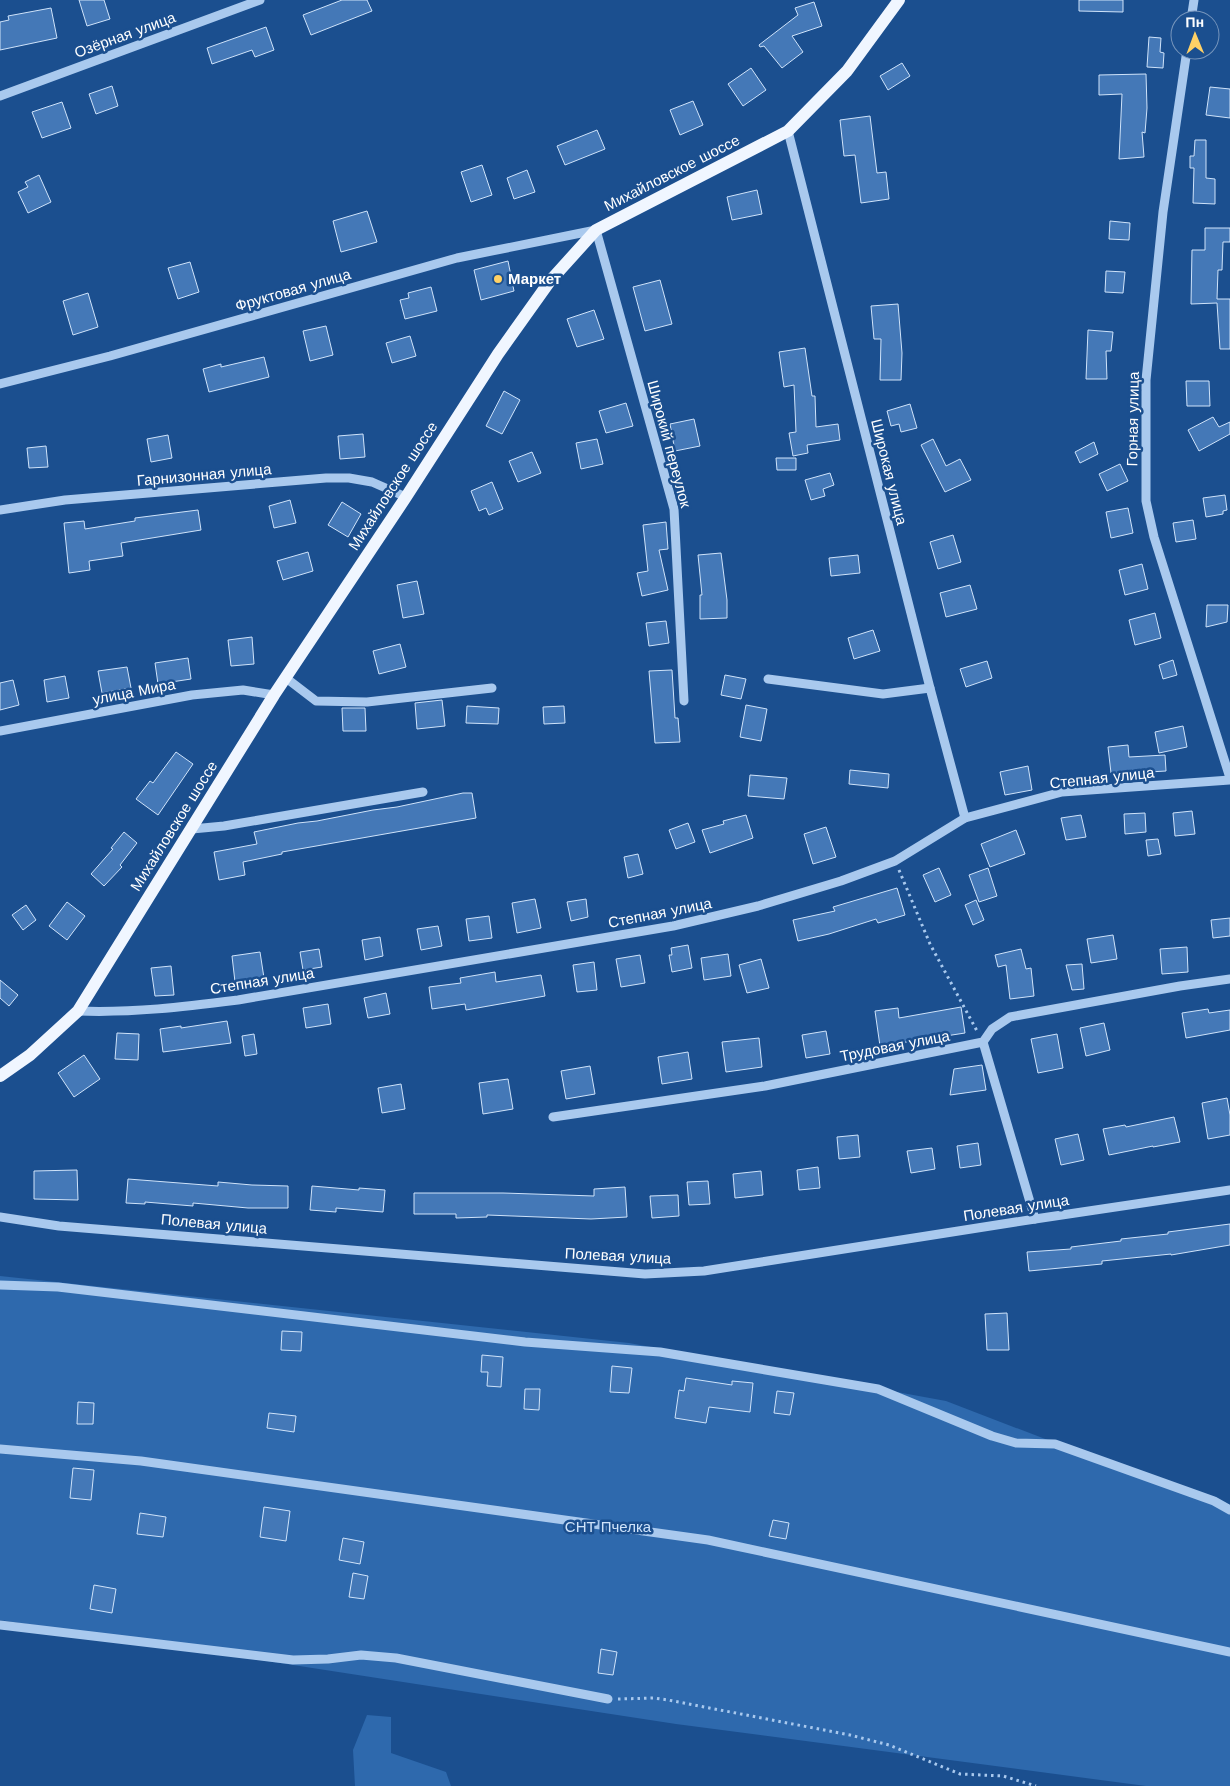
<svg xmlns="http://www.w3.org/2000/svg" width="1230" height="1786" font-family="'Work Sans',sans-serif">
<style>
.green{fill:#2e69ad}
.building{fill:#4478b7;stroke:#cfe3fa}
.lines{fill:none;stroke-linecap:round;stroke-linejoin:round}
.path{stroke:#a9c9ee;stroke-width:3;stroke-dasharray:2.5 4;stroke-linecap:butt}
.minor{stroke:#a9c9ee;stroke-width:9}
.major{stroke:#f0f6ff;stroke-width:12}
.poi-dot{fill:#ffd166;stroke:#1b4f8f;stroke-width:2}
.labels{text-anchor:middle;stroke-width:5;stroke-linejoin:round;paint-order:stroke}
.street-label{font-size:15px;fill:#fff;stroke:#1b4f8f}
.poi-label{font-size:15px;font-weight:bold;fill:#fff;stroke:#1b4f8f;text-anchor:start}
.park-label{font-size:15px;fill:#cfe3fa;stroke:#1b4f8f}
</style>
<rect width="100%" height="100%" fill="#1b4f8f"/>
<!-- green -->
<g class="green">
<polygon points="0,1276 629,1343 946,1401 1230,1510 1230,1786 1146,1786 676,1724 0,1620"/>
<polygon points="367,1715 391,1717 391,1753 446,1772 451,1786 355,1786 353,1750"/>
</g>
<!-- building -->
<g class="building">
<polygon points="79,0 104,0 110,19 87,26"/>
<polygon points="342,0 367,0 372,11 311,35 303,15"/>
<polygon points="1079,0 1123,0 1123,12 1079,11"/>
<polygon points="814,2 822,26 792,36 803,52 782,68 764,46 760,47 759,45 798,15 795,8"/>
<polygon points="51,8 57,38 0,50 0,22 9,20 8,16"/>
<polygon points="266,27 274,50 255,57 252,50 212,64 207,48"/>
<polygon points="1149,37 1161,38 1160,52 1164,53 1163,68 1147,67"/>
<polygon points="902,63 910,76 888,90 880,76"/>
<polygon points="751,68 766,90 743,106 728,84"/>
<polygon points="1146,74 1147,108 1145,133 1142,132 1144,157 1119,159 1122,94 1099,95 1099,75"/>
<polygon points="112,86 118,106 96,114 89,94"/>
<polygon points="1210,87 1230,89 1230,118 1206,115"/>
<polygon points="693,101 703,125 680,135 670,110"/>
<polygon points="62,102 71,128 42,138 32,112"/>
<polygon points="870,116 877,173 886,172 889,199 861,203 855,155 844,156 840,120"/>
<polygon points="597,130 605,149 565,165 557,146"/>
<polygon points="1195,140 1206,140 1206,178 1215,179 1215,204 1193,203 1194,168 1190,168 1190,156 1194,156"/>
<polygon points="482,165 492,195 471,202 461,172"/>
<polygon points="527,170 535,192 514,199 507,178"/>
<polygon points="39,175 51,202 28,213 18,192 28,187 25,182"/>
<polygon points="757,190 762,214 732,220 727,197"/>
<polygon points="367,211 377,242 341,252 333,221"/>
<polygon points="1110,221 1130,223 1129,240 1109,239"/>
<polygon points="1205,228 1230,228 1230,242 1223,242 1222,270 1218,270 1217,299 1230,299 1230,349 1220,349 1217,303 1191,304 1192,250 1205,250"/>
<polygon points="508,261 514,291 481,300 474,270"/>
<polygon points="190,262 199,292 178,299 168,268"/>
<polygon points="1106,271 1125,272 1123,293 1105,292"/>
<polygon points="660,280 672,324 645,331 633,287"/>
<polygon points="431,287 437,311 405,319 400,300 409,298 408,293"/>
<polygon points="88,293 98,327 73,335 63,301"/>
<polygon points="898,304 902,353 901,380 880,380 881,339 874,339 871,306"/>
<polygon points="594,310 604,339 577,347 567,319"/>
<polygon points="326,326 333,355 310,361 303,331"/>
<polygon points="1088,330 1113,332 1111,351 1106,351 1107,379 1086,379"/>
<polygon points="410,336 416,356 392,363 386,343"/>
<polygon points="805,348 812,396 815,396 816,427 838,424 840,440 807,445 808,453 793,456 789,433 796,432 794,385 784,387 779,352"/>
<polygon points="264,357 269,377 209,392 203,369 221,364 221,367"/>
<polygon points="1186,381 1209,381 1210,406 1187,406"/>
<polygon points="504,391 520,400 502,434 486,426"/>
<polygon points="626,403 633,426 606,433 599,411"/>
<polygon points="910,404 917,428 901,432 899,424 891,426 887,411"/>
<polygon points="1213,417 1219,427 1230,422 1230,434 1199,451 1188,430"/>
<polygon points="694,419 700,446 675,451 670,424"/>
<polygon points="363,434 365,457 340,459 338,436"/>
<polygon points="168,435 172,458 151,462 147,439"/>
<polygon points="597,439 603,464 581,469 576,443"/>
<polygon points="933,439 946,466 960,459 971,480 945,492 921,445"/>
<polygon points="1094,442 1098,454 1080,463 1075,452"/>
<polygon points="46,446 48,467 29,468 27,448"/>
<polygon points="532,452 541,473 518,482 509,461"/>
<polygon points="776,458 796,458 796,470 777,470"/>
<polygon points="1120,464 1128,481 1107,491 1099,474"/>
<polygon points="830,473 834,485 823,489 825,496 811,500 805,480"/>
<polygon points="492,482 503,509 489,515 486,508 479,511 471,491"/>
<polygon points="1225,495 1227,510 1223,511 1223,514 1206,517 1203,498"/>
<polygon points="290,500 296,523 274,528 269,506"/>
<polygon points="342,502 361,514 348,537 328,525"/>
<polygon points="1128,508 1133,533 1111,538 1106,512"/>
<polygon points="198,510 201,530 121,543 123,556 89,561 90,570 69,573 64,523 84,521 85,529 135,521 135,518"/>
<polygon points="1193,520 1196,539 1176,542 1173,523"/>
<polygon points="666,522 668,549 659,550 668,590 642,596 637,573 648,571 643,525"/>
<polygon points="953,535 961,562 938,569 930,542"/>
<polygon points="308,552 313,571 283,580 277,561"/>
<polygon points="721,553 727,600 727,618 700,619 700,595 702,595 698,555"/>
<polygon points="858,555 860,573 831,576 829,558"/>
<polygon points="1142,564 1148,589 1125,595 1119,570"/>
<polygon points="417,581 424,614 403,618 397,585"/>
<polygon points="970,585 977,609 946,617 940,593"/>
<polygon points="1207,605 1228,605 1227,622 1206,627"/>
<polygon points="1155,613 1161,638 1135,645 1129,620"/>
<polygon points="666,621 669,643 649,646 646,623"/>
<polygon points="873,630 880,651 854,659 848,638"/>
<polygon points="252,637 254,664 231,666 228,640"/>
<polygon points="400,644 406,667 379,674 373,651"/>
<polygon points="188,658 191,679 158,684 155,663"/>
<polygon points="1173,660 1177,675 1163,679 1159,665"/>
<polygon points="987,661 992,678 966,687 960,669"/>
<polygon points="127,667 131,688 102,693 98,671"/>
<polygon points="672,670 675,718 678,718 680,742 655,743 649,671"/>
<polygon points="725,675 746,679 741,699 721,695"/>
<polygon points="65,676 69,698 47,702 44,680"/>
<polygon points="13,680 19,705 0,710 0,683"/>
<polygon points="442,700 445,726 417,729 415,703"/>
<polygon points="746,705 767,709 761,741 740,737"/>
<polygon points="467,706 499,708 498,724 466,723"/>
<polygon points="564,706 565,723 544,724 543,707"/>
<polygon points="342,708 365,708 366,731 343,731"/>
<polygon points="1183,726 1187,747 1159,753 1155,732"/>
<polygon points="1128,745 1129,757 1165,755 1166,771 1149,772 1149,770 1111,773 1108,747"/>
<polygon points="176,752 193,764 158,815 136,799 150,781 153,783"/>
<polygon points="1028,766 1032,790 1005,795 1000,772"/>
<polygon points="850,770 889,774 888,788 849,784"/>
<polygon points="750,775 787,778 784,799 748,796"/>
<polygon points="463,793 472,793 476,818 282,852 282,854 243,862 245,875 219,880 214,852 257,844 254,832 298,823 317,821 373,810 397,807"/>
<polygon points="1192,811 1195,834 1175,836 1173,813"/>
<polygon points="1145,813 1146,832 1125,834 1124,814"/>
<polygon points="746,815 753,838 710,853 702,830 724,824 723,821"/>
<polygon points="1081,815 1086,837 1066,840 1061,818"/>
<polygon points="688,823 695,842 676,849 669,830"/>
<polygon points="826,827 836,857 813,864 804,834"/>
<polygon points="1016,830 1025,854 990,867 981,844"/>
<polygon points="124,832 137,843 120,865 122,867 104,886 91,874 113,849 111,848"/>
<polygon points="1158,839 1161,854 1148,856 1146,840"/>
<polygon points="638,854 643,874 628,878 624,857"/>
<polygon points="939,868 951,895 935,902 923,875"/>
<polygon points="988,868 997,896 979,902 969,875"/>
<polygon points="897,888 905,915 878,923 876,919 829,934 798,941 793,920 835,911 833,907"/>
<polygon points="535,899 541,928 517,933 512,903"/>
<polygon points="586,899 588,917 571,921 567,902"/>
<polygon points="976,900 984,920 973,925 965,905"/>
<polygon points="67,902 85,916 67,940 49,926"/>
<polygon points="26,905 36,920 23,930 12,915"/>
<polygon points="489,916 492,938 469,941 466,919"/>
<polygon points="1230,918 1230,936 1213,938 1211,920"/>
<polygon points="438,926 442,946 421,950 417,929"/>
<polygon points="1113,935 1117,959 1091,963 1087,939"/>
<polygon points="380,937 383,956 365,960 362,940"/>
<polygon points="688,945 692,968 672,972 669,955 672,955 671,948"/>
<polygon points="1187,947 1188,972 1162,974 1160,949"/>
<polygon points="319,949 322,967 303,970 300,952"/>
<polygon points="1021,949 1026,969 1031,968 1034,996 1010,999 1006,965 998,967 995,955"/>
<polygon points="260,952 264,978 235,982 232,956"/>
<polygon points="728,954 731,976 704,980 701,958"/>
<polygon points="640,955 645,983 621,987 616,959"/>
<polygon points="761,959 769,988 747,993 739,965"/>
<polygon points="594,962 597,990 577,992 573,965"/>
<polygon points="1082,964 1084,989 1072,990 1066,965"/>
<polygon points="171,966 174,995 155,996 151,968"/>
<polygon points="495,972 496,982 541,975 545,996 466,1010 465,1004 432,1009 429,987 461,983 460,978"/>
<polygon points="0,980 18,995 9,1006 0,998"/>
<polygon points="386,993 390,1014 368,1018 364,998"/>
<polygon points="328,1004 331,1024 306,1028 303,1008"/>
<polygon points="961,1007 965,1033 880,1046 875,1011 898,1008 899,1018"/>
<polygon points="1208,1009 1209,1013 1230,1010 1230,1030 1186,1038 1182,1013"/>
<polygon points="227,1021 231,1043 163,1052 160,1029 181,1026 181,1028"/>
<polygon points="1104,1023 1110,1050 1086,1056 1080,1028"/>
<polygon points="826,1031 830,1054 806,1058 802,1035"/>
<polygon points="117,1033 139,1034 138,1060 115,1059"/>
<polygon points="254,1034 257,1054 245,1056 242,1036"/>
<polygon points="1057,1034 1063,1068 1038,1073 1031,1039"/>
<polygon points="759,1038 762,1067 726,1072 722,1042"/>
<polygon points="688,1052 692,1079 662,1084 658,1057"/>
<polygon points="84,1055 100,1079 74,1097 58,1073"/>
<polygon points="982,1065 986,1090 950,1095 954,1069"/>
<polygon points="590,1066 595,1094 566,1099 561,1071"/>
<polygon points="508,1079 513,1109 483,1114 479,1083"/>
<polygon points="401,1084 405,1109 382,1113 378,1088"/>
<polygon points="1227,1098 1230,1115 1230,1135 1208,1139 1202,1103"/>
<polygon points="1174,1117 1180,1142 1153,1147 1153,1146 1109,1155 1103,1129 1125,1125 1126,1127"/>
<polygon points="1078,1134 1084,1160 1061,1165 1055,1139"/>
<polygon points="858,1135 860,1157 839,1159 837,1137"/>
<polygon points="978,1143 981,1165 960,1168 957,1146"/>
<polygon points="932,1148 935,1169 911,1173 907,1151"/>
<polygon points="818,1167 820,1188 799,1190 797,1170"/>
<polygon points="77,1170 78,1200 34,1199 34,1171"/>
<polygon points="761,1171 763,1195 735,1198 733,1174"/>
<polygon points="128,1179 218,1186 218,1182 252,1185 288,1186 288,1208 248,1208 193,1203 193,1206 145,1202 145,1204 126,1203"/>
<polygon points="708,1181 710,1204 689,1205 687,1182"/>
<polygon points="312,1186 359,1190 359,1188 385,1190 383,1212 336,1208 336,1212 310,1210"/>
<polygon points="625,1187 627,1217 591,1219 487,1215 487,1217 456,1218 456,1214 414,1214 414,1193 503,1193 594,1196 594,1189"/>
<polygon points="678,1195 679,1216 652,1218 650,1196"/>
<polygon points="1230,1224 1230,1245 1171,1255 1171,1254 1102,1261 1102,1264 1029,1271 1027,1252 1071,1249 1071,1247 1121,1241 1121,1239 1168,1234 1168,1232"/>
<polygon points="1007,1313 1009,1350 987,1350 985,1314"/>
<polygon points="282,1331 302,1332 301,1351 281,1350"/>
<polygon points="482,1355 503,1357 501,1387 487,1386 488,1372 481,1372"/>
<polygon points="612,1366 632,1368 629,1393 610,1392"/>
<polygon points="686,1378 732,1385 732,1381 753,1383 750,1412 709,1407 706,1423 675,1418 679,1390 684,1391"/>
<polygon points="525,1389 540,1389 539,1410 524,1409"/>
<polygon points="777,1391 794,1393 790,1415 774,1413"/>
<polygon points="78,1402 94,1403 93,1424 77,1424"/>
<polygon points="269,1413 296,1416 294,1432 267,1428"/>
<polygon points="73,1468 94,1470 91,1500 70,1498"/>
<polygon points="264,1507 290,1511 286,1541 260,1537"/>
<polygon points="140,1513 166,1517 163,1537 137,1534"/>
<polygon points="773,1520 789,1523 786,1539 769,1536"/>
<polygon points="343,1538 364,1542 360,1564 339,1560"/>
<polygon points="353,1573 368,1576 364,1599 349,1597"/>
<polygon points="94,1585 116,1589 112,1613 90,1609"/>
<polygon points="601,1649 617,1652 613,1675 598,1673"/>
</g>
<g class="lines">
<!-- path -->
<g class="path">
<polyline points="899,870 930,944 977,1031"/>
<polyline points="618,1699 654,1698 668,1700 850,1735 889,1745 960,1774 1003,1776 1036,1786"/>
</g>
<!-- minor -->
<g class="minor">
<polyline points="1191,20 1194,0"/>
<polyline points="1187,50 1163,212 1146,380 1146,501 1154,537 1230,778"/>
<polyline points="0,96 260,0"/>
<polyline points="788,131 930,688 965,818"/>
<polyline points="0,384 110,356 457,258 596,230 674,509 684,701"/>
<polyline points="0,510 65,500 326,478 349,478 372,482 406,497"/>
<polyline points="286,678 316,701 367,702 492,688"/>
<polyline points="768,679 883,694 930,688"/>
<polyline points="0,731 192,695 243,690 274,695"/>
<polyline points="192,829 224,826 423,792"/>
<path d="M78,1011C133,1013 183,1007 238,1000L673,926L758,906L841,881L895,861L965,818L1062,792L1230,780"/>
<polyline points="983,1042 1035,1219"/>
<polyline points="553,1117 765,1086 983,1042 992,1029 1010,1017 1180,986 1230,979"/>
<polyline points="0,1217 59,1226 645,1274 704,1271 1035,1219 1230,1190"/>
<polyline points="0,1285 58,1287 525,1342 660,1352 878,1389 992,1436 1016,1443 1055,1444 1214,1501 1230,1510"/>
<polyline points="0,1449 141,1461 708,1540 1230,1652"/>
<polyline points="0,1625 293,1660 328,1659 361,1655 396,1658 608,1699"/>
</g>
<!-- major -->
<polyline class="major" points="0,1076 30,1055 78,1011 274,695 406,497 498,354 550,281 596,230 788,131 847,71 899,0"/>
</g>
<!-- markers -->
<circle class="poi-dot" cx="498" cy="279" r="5"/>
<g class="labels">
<!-- street labels -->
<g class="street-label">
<text transform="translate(125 35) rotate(-20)" y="5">Озёрная улица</text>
<text transform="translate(672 173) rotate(-27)" y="5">Михайловское шоссе</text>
<text transform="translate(293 290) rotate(-16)" y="5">Фруктовая улица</text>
<text transform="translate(1133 419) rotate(-89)" y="5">Горная улица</text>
<text transform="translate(669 444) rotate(75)" y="5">Широкий переулок</text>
<text transform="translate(889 472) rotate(76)" y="5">Широкая улица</text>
<text transform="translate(204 475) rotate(-5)" y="5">Гарнизонная улица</text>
<text transform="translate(393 486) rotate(-57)" y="5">Михайловское шоссе</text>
<text transform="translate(134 692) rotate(-11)" y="5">улица Мира</text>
<text transform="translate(1102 778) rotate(-6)" y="5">Степная улица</text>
<text transform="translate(174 826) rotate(-58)" y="5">Михайловское шоссе</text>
<text transform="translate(660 913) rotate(-11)" y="5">Степная улица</text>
<text transform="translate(262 981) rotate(-9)" y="5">Степная улица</text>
<text transform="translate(895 1046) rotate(-11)" y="5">Трудовая улица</text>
<text transform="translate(1016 1208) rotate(-9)" y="5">Полевая улица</text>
<text transform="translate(214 1224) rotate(5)" y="5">Полевая улица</text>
<text transform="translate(618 1256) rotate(3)" y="5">Полевая улица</text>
</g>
<!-- poi labels -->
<g class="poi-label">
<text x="508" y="284">Маркет</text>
</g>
<!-- park labels -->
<g class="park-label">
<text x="608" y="1532">СНТ Пчелка</text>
</g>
</g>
<!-- north arrow -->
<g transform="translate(1195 35) rotate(359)"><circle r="24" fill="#1b4f8f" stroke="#7695bc"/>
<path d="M0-4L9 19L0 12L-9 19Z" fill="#ffd166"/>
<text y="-8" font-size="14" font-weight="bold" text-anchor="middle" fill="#ffffff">Пн</text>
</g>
</svg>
